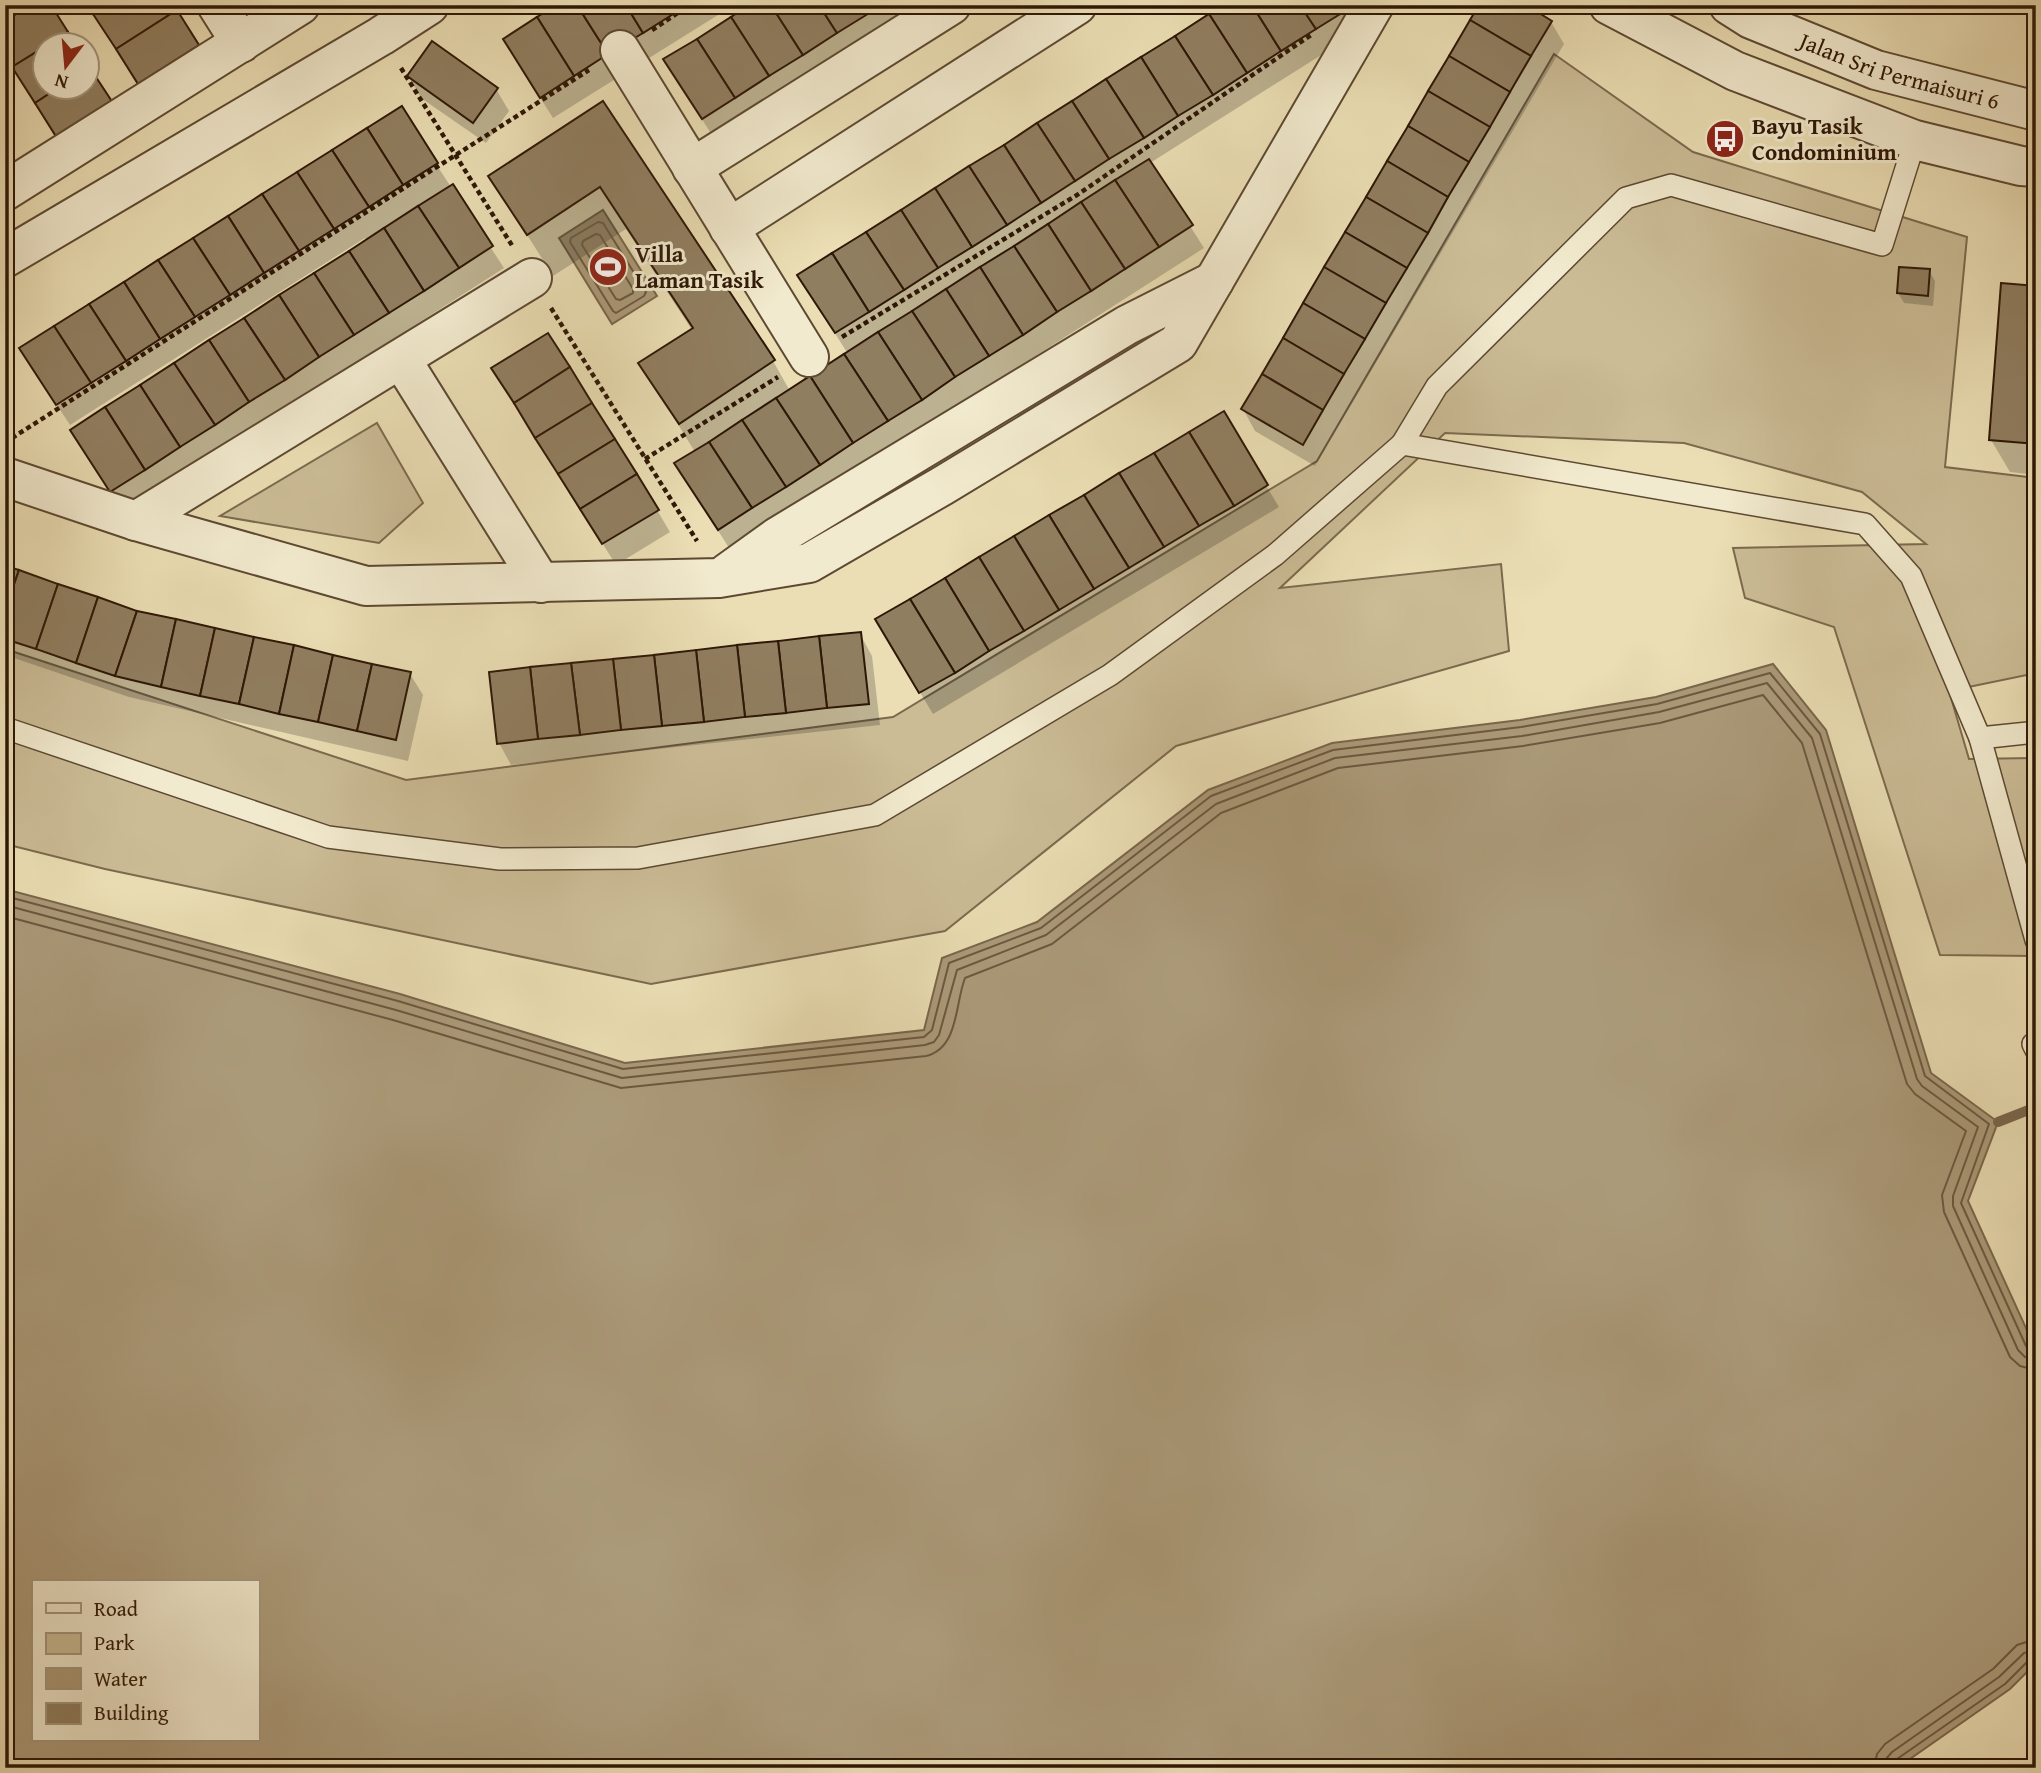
<svg xmlns="http://www.w3.org/2000/svg" width="2041" height="1773" font-family="'Gentium Book Plus',serif">
<style>
.green{fill:#cbbc96;stroke:#7c6a4e;stroke-width:2}
.water{fill:#ab9a79;stroke:#79664b;stroke-width:2;fill-rule:evenodd}
.shadow{fill:#0003}
.lines{fill:none;stroke-linecap:round;stroke-linejoin:round}
.shore{stroke:#6c5840;stroke-width:2}
.stream{stroke:#79664b;stroke-width:10}
.building{fill:#907e60;stroke:#2e1706;stroke-width:2}
.service-casing{stroke:#5d4932;stroke-width:24}
.minor-casing{stroke:#5d4932;stroke-width:42}
.tertiary-casing{stroke:#5d4932;stroke-width:42}
.path{stroke:#2e1706;stroke-width:4.5;stroke-dasharray:5 3.5;stroke-linecap:butt}
.service{stroke:#f2eace;stroke-width:21}
.minor{stroke:#f2eace;stroke-width:38}
.tertiary{stroke:#f2eace;stroke-width:38}
.labels{text-anchor:middle;stroke-width:6;stroke-linejoin:round;paint-order:stroke}
.street-label{font-size:23px;fill:#2e1706;stroke:#f2eace}
.poi-label{font-size:23px;font-weight:bold;fill:#2e1706;stroke:#f2eace;text-anchor:start}
</style>
<rect width="100%" height="100%" fill="#ebdeb4"/>
<filter id="stains"><feTurbulence type="fractalNoise" baseFrequency=".00286" numOctaves="4"/><feColorMatrix values="0 0 0 0 .2 0 0 0 0 .09 0 0 0 0 .02 0 0 0 .5 -.17"/></filter>
<radialGradient id="worn" r=".72"><stop offset=".6" stop-color="#630" stop-opacity="0"/><stop offset="1" stop-color="#630" stop-opacity=".3"/></radialGradient>
<!-- green -->
<g class="green">
<polygon points="1554,54 1693,152 1967,237 1945,467 2036,478 2036,673 1949,691 1969,759 2036,758 2036,956 1940,955 1834,627 1745,598 1733,548 1926,544 1862,492 1684,443 1445,433 1280,588 1501,564 1509,651 1176,746 945,931 651,984 105,869 5,844 5,649 406,780 893,717 1317,461"/>
<polygon points="377,423 423,503 379,543 220,516"/>
</g>
<!-- water -->
<g class="water">
<polygon points="603,210 657,296 612,324 559,238"/>
<path d="M1773,664L1826,730L1931,1073L1998,1122L1968,1201L2036,1350V1663L2010,1689L1897,1768H5V889L400,994L625,1063L924,1030L942,958L1037,922L1208,790L1332,743L1520,720L1656,697ZM33,1582H257V1740H33Z"/>
</g>
<!-- shadow -->
<g class="shadow">
<polygon points="48,5 74,46 46,46 46,88 88,88 88,67 112,104 71,159 5,56"/>
<polygon points="88,5 172,5 210,68 152,104"/>
<polygon points="560,5 734,5 553,118 517,61"/>
<polygon points="752,5 927,5 715,140 678,81"/>
<polygon points="1346,5 1361,30 1150,163 1204,248 731,551 689,485 695,452 641,364 692,330 626,229 553,276 490,176 603,103 773,361 790,391 848,354 812,297"/>
<polygon points="1551,22 1564,44 1315,466 1255,431 1243,409"/>
<polygon points="409,76 496,89 509,111 486,143 421,98"/>
<polygon points="436,164 504,268 124,512 85,452 367,241 365,238 70,425 34,370"/>
<polygon points="1929,271 1935,281 1933,306 1904,303 1898,293"/>
<polygon points="2036,288 2036,475 2010,472 1991,440"/>
<polygon points="506,390 657,510 670,532 616,565"/>
<polygon points="1223,413 1279,507 933,714 889,641"/>
<polygon points="5,568 136,612 410,674 423,695 408,761 129,697 5,655"/>
<polygon points="860,634 872,656 880,725 511,765 499,743"/>
</g>
<g class="lines">
<!-- shore -->
<g class="shore">
<polygon points="598,222 603,223 646,292 644,296 616,313 613,311 570,242 571,238"/>
<polygon points="596,234 600,235 633,289 633,293 620,300 616,299 582,245 583,241"/>
<polyline points="5,896 398,1001 623,1069 924,1037 932,1030 949,963 1041,928 1211,796 1333,750 1521,727 1657,704 1770,673 1820,734 1925,1076 1989,1124 1961,1203 2026,1346 2030,1350 2036,1350"/>
<polyline points="5,905 396,1010 622,1078 925,1045 934,1042 939,1035 957,970 1046,935 1216,804 1335,758 1522,736 1659,712 1767,683 1812,738 1917,1079 1922,1086 1978,1127 1953,1196 1953,1206 2018,1350 2025,1357 2036,1359"/>
<path d="M5,916L393,1020L621,1088L926,1056C959,1048 955,1003 965,978L1052,944L1221,813L1338,768L1523,746L1660,723L1763,695L1802,743L1907,1084L1915,1094L1966,1131L1942,1195L1944,1212L2010,1357L2020,1366L2036,1370"/>
<polyline points="1874,1768 1877,1754 1885,1744 1993,1669 2017,1645 2036,1639"/>
<polyline points="1885,1768 1886,1759 1892,1752 1999,1677 2024,1653 2036,1650"/>
<polyline points="1894,1768 1897,1759 2005,1684 2029,1660 2036,1659"/>
</g>
<!-- stream -->
<polyline class="stream" points="1998,1122 2036,1107"/>
</g>
<!-- building -->
<g class="building">
<polygon points="5,5 31,5 5,21"/>
<polygon points="31,5 51,5 68,32 12,67 5,57 5,21"/>
<polygon points="88,5 107,5 93,14"/>
<polygon points="107,5 174,5 177,10 116,49 93,14"/>
<polygon points="557,5 577,5 608,54 574,76 537,17"/>
<polygon points="577,5 626,5 643,33 608,54"/>
<polygon points="626,5 674,5 678,11 643,33"/>
<polygon points="749,5 771,5 803,55 769,76 731,17"/>
<polygon points="771,5 819,5 837,33 803,55"/>
<polygon points="819,5 866,5 871,12 837,33"/>
<polygon points="1224,5 1252,5 1281,51 1247,73 1209,14"/>
<polygon points="1252,5 1300,5 1316,29 1281,51"/>
<polygon points="1300,5 1348,5 1350,8 1316,29"/>
<polygon points="1479,5 1526,5 1552,21 1531,56 1470,20"/>
<polygon points="177,10 199,45 138,84 116,49"/>
<polygon points="1209,14 1247,73 1213,95 1175,36"/>
<polygon points="537,17 574,76 540,98 503,39"/>
<polygon points="731,17 769,76 735,98 697,39"/>
<polygon points="1470,20 1531,56 1510,92 1449,56"/>
<polygon points="68,32 76,46 46,46"/>
<polygon points="1175,36 1213,95 1178,116 1141,57"/>
<polygon points="697,39 735,98 702,119 663,59"/>
<polygon points="432,41 498,88 473,123 407,76"/>
<polygon points="46,46 46,88 58,88 35,103 12,67"/>
<polygon points="1449,56 1510,92 1490,127 1428,91"/>
<polygon points="1141,57 1178,116 1144,138 1106,79"/>
<polygon points="90,68 113,103 57,138 35,103 58,88 88,88 88,69"/>
<polygon points="1106,79 1144,138 1109,159 1072,101"/>
<polygon points="1428,91 1490,127 1469,162 1408,126"/>
<polygon points="603,101 775,360 679,424 638,363 693,328 600,187 527,235 488,176"/>
<polygon points="1072,101 1109,159 1075,181 1037,123"/>
<polygon points="402,106 438,163 403,185 367,128"/>
<polygon points="1037,123 1075,181 1041,203 1004,145"/>
<polygon points="1408,126 1469,162 1448,197 1387,161"/>
<polygon points="367,128 403,185 369,207 332,150"/>
<polygon points="1004,145 1041,203 1007,225 969,166"/>
<polygon points="332,150 369,207 334,229 297,172"/>
<polygon points="1149,159 1193,225 1159,247 1115,180"/>
<polygon points="1387,161 1448,197 1428,233 1366,197"/>
<polygon points="969,166 1007,225 972,247 935,188"/>
<polygon points="297,172 334,229 299,251 262,194"/>
<polygon points="1115,180 1159,247 1125,269 1081,202"/>
<polygon points="453,184 493,246 459,268 418,206"/>
<polygon points="935,188 972,247 938,268 901,210"/>
<polygon points="262,194 299,251 264,273 228,216"/>
<polygon points="1366,197 1428,233 1407,268 1345,232"/>
<polygon points="1081,202 1125,269 1091,291 1048,224"/>
<polygon points="418,206 459,268 424,291 384,228"/>
<polygon points="901,210 938,268 904,290 866,232"/>
<polygon points="228,216 264,273 230,295 193,238"/>
<polygon points="1048,224 1091,291 1057,312 1014,246"/>
<polygon points="384,228 424,291 389,313 349,251"/>
<polygon points="866,232 904,290 869,312 832,253"/>
<polygon points="1345,232 1407,268 1386,303 1324,267"/>
<polygon points="193,238 230,295 195,317 158,260"/>
<polygon points="1014,246 1057,312 1023,335 980,267"/>
<polygon points="349,251 389,313 354,335 314,273"/>
<polygon points="832,253 869,312 835,333 797,275"/>
<polygon points="158,260 195,317 160,339 124,282"/>
<polygon points="980,267 1023,335 989,356 946,289"/>
<polygon points="1324,267 1386,303 1365,339 1303,303"/>
<polygon points="1899,267 1930,269 1928,296 1897,293"/>
<polygon points="314,273 354,335 319,357 279,295"/>
<polygon points="124,282 160,339 126,361 89,304"/>
<polygon points="2001,283 2036,286 2036,444 1989,440"/>
<polygon points="946,289 989,356 955,377 912,311"/>
<polygon points="279,295 319,357 285,380 244,318"/>
<polygon points="1303,303 1365,339 1344,374 1283,338"/>
<polygon points="89,304 126,361 91,383 54,326"/>
<polygon points="912,311 955,377 922,400 878,332"/>
<polygon points="244,318 285,380 249,402 209,340"/>
<polygon points="54,326 91,383 56,405 19,348"/>
<polygon points="878,332 922,400 888,421 844,354"/>
<polygon points="548,333 570,367 514,403 491,368"/>
<polygon points="1283,338 1344,374 1323,410 1262,374"/>
<polygon points="209,340 249,402 215,425 174,363"/>
<polygon points="844,354 888,421 853,443 810,376"/>
<polygon points="174,363 215,425 180,447 140,385"/>
<polygon points="570,367 592,403 535,438 514,403"/>
<polygon points="1262,374 1323,410 1303,445 1241,409"/>
<polygon points="810,376 853,443 820,465 776,398"/>
<polygon points="140,385 180,447 145,470 105,407"/>
<polygon points="776,398 820,465 786,487 742,420"/>
<polygon points="592,403 615,439 558,474 535,438"/>
<polygon points="105,407 145,470 110,492 70,430"/>
<polygon points="1224,411 1268,485 1234,506 1189,432"/>
<polygon points="742,420 786,487 752,508 709,442"/>
<polygon points="1189,432 1234,506 1199,526 1154,453"/>
<polygon points="615,439 637,474 580,509 558,474"/>
<polygon points="709,442 752,508 718,530 674,463"/>
<polygon points="1154,453 1199,526 1164,547 1119,473"/>
<polygon points="1119,473 1164,547 1129,568 1084,495"/>
<polygon points="637,474 659,510 602,544 580,509"/>
<polygon points="1084,495 1129,568 1094,589 1049,515"/>
<polygon points="1049,515 1094,589 1059,610 1014,536"/>
<polygon points="1014,536 1059,610 1024,631 979,557"/>
<polygon points="979,557 1024,631 989,651 945,578"/>
<polygon points="5,566 19,570 5,611"/>
<polygon points="19,570 58,584 36,649 5,639 5,611"/>
<polygon points="945,578 989,651 955,673 910,599"/>
<polygon points="58,584 98,597 76,663 36,649"/>
<polygon points="98,597 137,611 115,676 76,663"/>
<polygon points="910,599 955,673 919,693 875,619"/>
<polygon points="137,611 176,619 161,687 115,676"/>
<polygon points="176,619 215,628 200,696 161,687"/>
<polygon points="215,628 254,637 239,704 200,696"/>
<polygon points="861,632 869,704 827,708 819,636"/>
<polygon points="819,636 827,708 786,713 778,641"/>
<polygon points="254,637 294,645 279,714 239,704"/>
<polygon points="778,641 786,713 745,717 737,645"/>
<polygon points="294,645 333,655 318,722 279,714"/>
<polygon points="737,645 745,717 704,722 696,650"/>
<polygon points="696,650 704,722 662,726 654,655"/>
<polygon points="333,655 372,664 357,731 318,722"/>
<polygon points="654,655 662,726 621,730 613,659"/>
<polygon points="613,659 621,730 580,735 571,663"/>
<polygon points="571,663 580,735 538,739 530,667"/>
<polygon points="372,664 411,672 396,740 357,731"/>
<polygon points="530,667 538,739 497,744 489,672"/>
</g>
<g class="lines">
<!-- service casing -->
<g class="service-casing">
<g id="service">
<polyline points="1402,444 1437,386 1626,198 1671,185 1882,245 1915,140"/>
<polyline points="5,728 328,837 500,859 638,858 875,815 1110,675 1275,555 1402,444 1865,524 1911,576 1980,738 2036,940"/>
<polyline points="1980,738 2036,732"/>
<polyline points="2036,1044 2033,1044 2036,1050"/>
</g>
</g>
<!-- minor casing -->
<g class="minor-casing">
<g id="minor">
<polyline points="217,5 241,43"/>
<polyline points="620,50 809,357"/>
<polyline points="692,168 951,5"/>
<polyline points="5,191 300,5"/>
<polyline points="729,228 1077,5"/>
<polyline points="5,258 381,36 429,5"/>
<polyline points="401,359 541,583"/>
<polyline points="5,477 136,521 366,586 719,578 809,563 942,486 1178,343 1374,5"/>
<polyline points="136,521 532,278"/>
<polyline points="727,573 777,537 1127,325 1214,281"/>
</g>
</g>
<!-- tertiary casing -->
<g class="tertiary-casing">
<g id="tertiary">
<polyline points="1609,5 1735,71 1915,140 2021,166 2036,167"/>
<path id="s1" d="M1729,5L1751,19L1876,70L2036,111"/>
</g>
</g>
<!-- path -->
<g class="path">
<polyline points="652,30 690,5"/>
<polyline points="401,68 513,247"/>
<polyline points="551,308 697,541"/>
<polyline points="842,337 1077,195 1311,35"/>
<polyline points="12,438 589,70"/>
<polyline points="645,459 778,377"/>
</g>
<!-- service -->
<use href="#service" class="service"/>
<!-- minor -->
<use href="#minor" class="minor"/>
<!-- tertiary -->
<use href="#tertiary" class="tertiary"/>
</g>
<!-- icons -->
<defs>
<g id="bus-disc" transform="scale(2.0125)"><circle r="9.5" fill="#8f2418" stroke="#f2eace"/><path d="M-5-6H5V4H4V6H2V4H-2V6H-4V4H-5ZM-3.5-4V0h7V-4ZM-3.5 1.2v1.5H-2V1.2ZM2 1.2v1.5H3.5V1.2Z" fill="#fff"/></g>
<g id="stadium-disc" transform="scale(2.0125)"><circle r="9.5" fill="#8f2418" stroke="#f2eace"/><path d="M0-5a6.5 5 0 1 0 0 10a6.5 5 0 1 0 0-10ZM-3.5-1.8h7v3.6h-7Z" fill="#fff"/></g>
</defs>
<g fill-rule="evenodd">
<use href="#bus-disc" x="1725" y="139"/>
<use href="#stadium-disc" x="608" y="267"/>
</g>
<g class="labels">
<!-- street labels -->
<g class="street-label">
<text dy="8" stroke="none"><textPath href="#s1" startOffset="184">Jalan Sri Permaisuri 6</textPath></text>
</g>
<!-- poi labels -->
<g class="poi-label">
<text x="1752" y="134">Bayu Tasik<tspan x="1752" dy="26">Condominium</tspan></text>
<text x="635" y="262">Villa<tspan x="635" dy="26">Laman Tasik</tspan></text>
</g>
</g>
<!-- margin -->
<rect width="2041" height="1773" fill="none" stroke="#ebdeb4" stroke-width="28"/>
<rect x="7" y="7" width="2027" height="1759" fill="none" stroke="#2e1706" stroke-width="3.5"/>
<rect x="14" y="14" width="2013" height="1745" fill="none" stroke="#2e1706" stroke-width="2"/>
<!-- legend -->
<rect x="32" y="1580" width="228" height="161" fill="#f2eace" stroke="#a4967e" stroke-width="2"/>
<rect x="46" y="1603" width="35" height="10" fill="#f2eace" stroke="#a4967e" stroke-width="2"/>
<text x="94" y="1616" font-size="21" fill="#2e1706">Road</text>
<rect x="46" y="1633" width="35" height="21" fill="#cbbc96" stroke="#a4967e" stroke-width="2"/>
<text x="94" y="1650" font-size="21" fill="#2e1706">Park</text>
<rect x="46" y="1668" width="35" height="21" fill="#ab9a79" stroke="#a4967e" stroke-width="2"/>
<text x="94" y="1686" font-size="21" fill="#2e1706">Water</text>
<rect x="46" y="1703" width="35" height="21" fill="#907e60" stroke="#a4967e" stroke-width="2"/>
<text x="94" y="1720" font-size="21" fill="#2e1706">Building</text>
<!-- north arrow -->
<g transform="translate(66 66) rotate(196)"><circle r="33" fill="#f2eace" stroke="#a4967e" stroke-width="2"/>
<path d="M0-5L12 26L0 18L-12 26Z" fill="#8f2418"/>
<text y="-10" font-size="19" font-weight="bold" text-anchor="middle" fill="#2e1706">N</text>
</g>
<rect width="100%" height="100%" filter="url(#stains)"/>
<rect width="100%" height="100%" fill="url(#worn)"/>
</svg>
